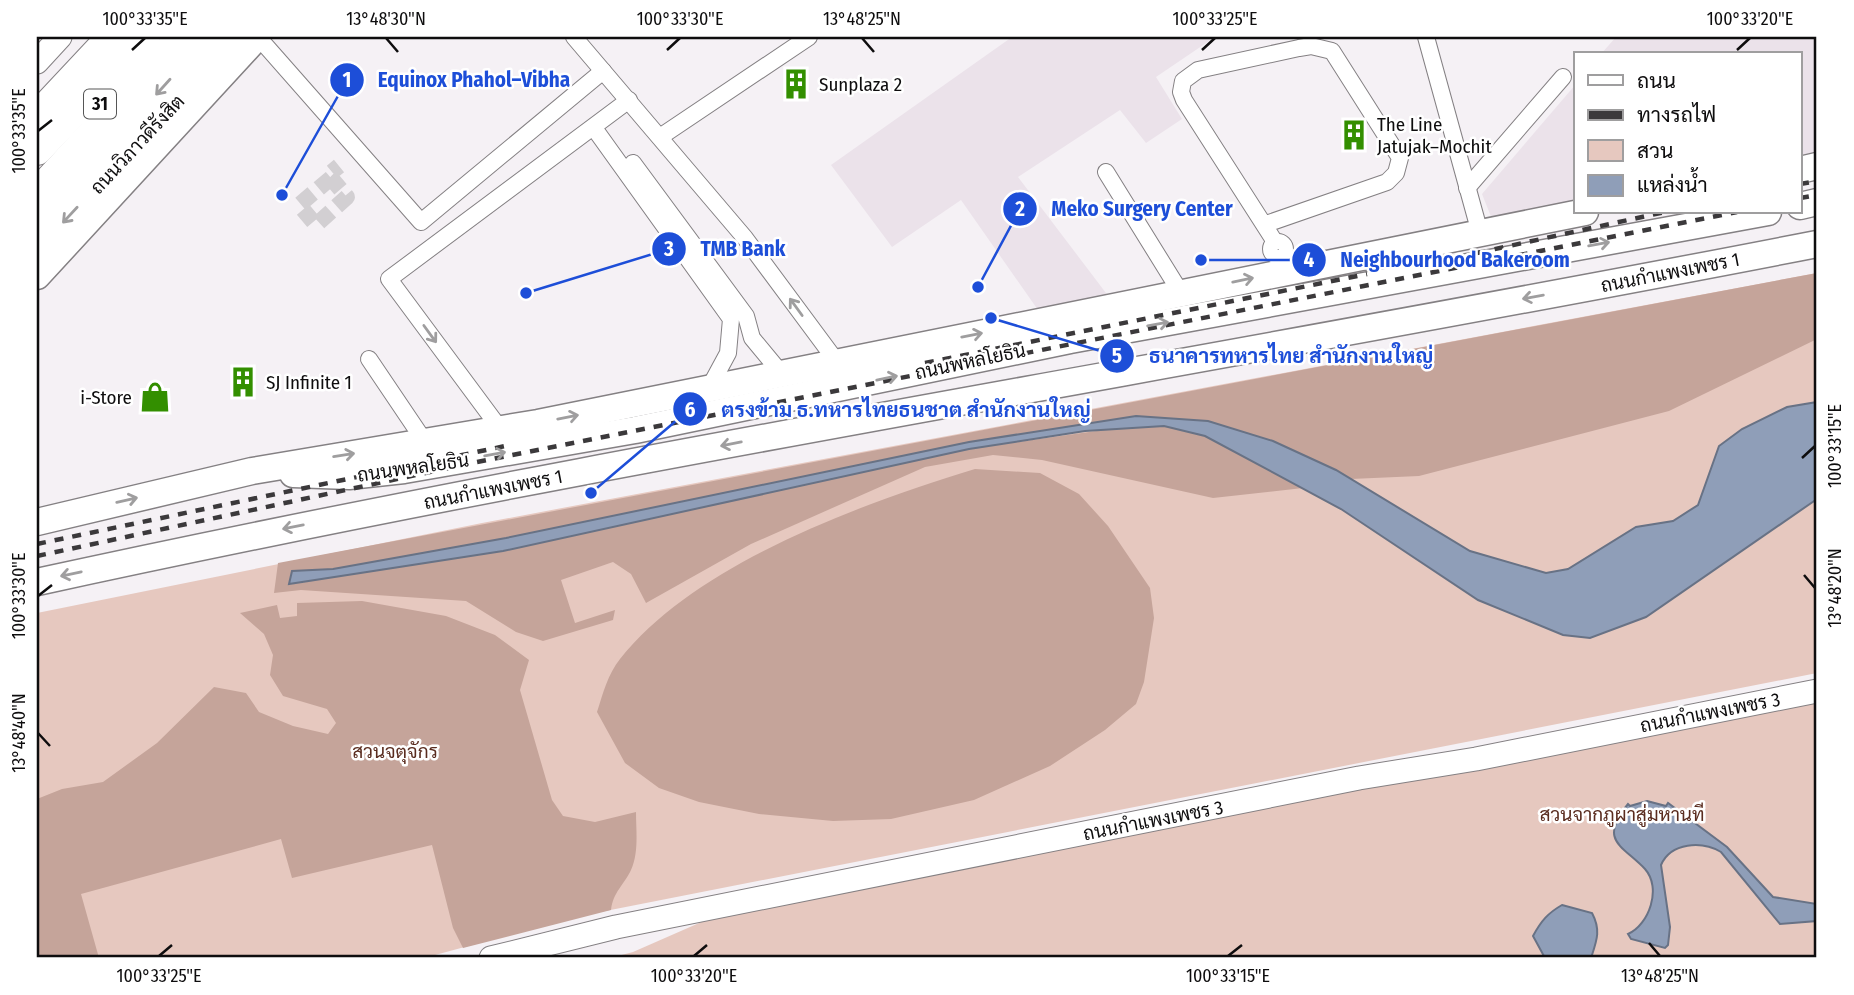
<svg xmlns="http://www.w3.org/2000/svg" width="1854" height="995" font-family="'Fira Sans Condensed',Sarabun,sans-serif">
<style>
.built{fill:#ebe2ea}
.green{fill:#e6c8bf}
.forest{fill:#c5a49a}
.water{fill:#8f9eb8;stroke:#687285;stroke-width:2}
.lines{fill:none;stroke-linecap:round;stroke-linejoin:round}
.street-tunnel{stroke:#d2cfd2;stroke-width:16;stroke-dasharray:16 8;stroke-linecap:butt}
.street-casing{stroke:#848083;stroke-width:18}
.secondary-casing{stroke:#848083;stroke-width:25}
.primary-casing{stroke:#848083;stroke-width:29}
.highway-casing{stroke:#848083;stroke-width:32}
.street{stroke:#fff;stroke-width:16}
.secondary{stroke:#fff;stroke-width:23}
.primary{stroke:#fff;stroke-width:26}
.highway{stroke:#fff;stroke-width:30}
.rail{stroke:#3b393b;stroke-width:4.5;stroke-dasharray:9 9;stroke-linecap:butt}
.oneway{stroke:#9f9e9f}
.ticks{fill:none;stroke:#0e0d0e;stroke-width:2.5}
.labels{text-anchor:middle;stroke-width:5;stroke-linejoin:round;paint-order:stroke}
.shield{fill:#fff;stroke:#565656;stroke-width:2}
.shield-label{font-size:18px;font-weight:bold;fill:#0e0d0e}
.poi-label{font-size:19px;fill:#0e0d0e;stroke:#fff;text-anchor:start}
.street-label{font-size:19px;fill:#0e0d0e;stroke:#fff}
.park-label{font-size:19px;fill:#5a2c1f;stroke:#fff}
.leader{fill:none;stroke:#1d4ed8;stroke-width:2.5}
.callout-dot{fill:#1d4ed8;stroke:#fff;stroke-width:2.5}
.mark-label{font-size:21px;text-anchor:middle;font-weight:bold;fill:#fff}
.callout-label{font-size:21px;text-anchor:middle;font-weight:bold;fill:#1d4ed8;stroke:#fff;stroke-width:5;stroke-linejoin:round;paint-order:stroke}
.neatline{fill:none;stroke:#0e0d0e;stroke-width:2.5}
.ticks-label{font-size:18px;text-anchor:middle;fill:#0e0d0e}
</style>
<rect width="100%" height="100%" fill="#f5f1f5"/>
<!-- built -->
<g class="built">
<polygon points="1012,37 1215,37 1156,77 1182,119 1146,143 1120,110 1018,177 1109,297 1038,310 961,200 892,247 831,165"/>
<polygon points="1616,37 1817,37 1817,158 1800,161 1800,54 1601,54"/>
<polygon points="1576,84 1576,207 1494,224 1482,194"/>
</g>
<!-- green -->
<g class="green">
<polygon points="1817,273 1817,673 580,916 424,958 37,958 37,613 482,523"/>
<polygon points="1817,697 1817,958 610,958 633,952 706,920"/>
</g>
<!-- forest -->
<g class="forest">
<polygon points="1817,273 1817,339 1669,411 1419,476 1351,479 1270,440 1208,421 1136,416 969,442 506,538 333,569 293,571 289,583 503,551 969,449 1132,426 1164,426 1205,436 1303,488 1213,498 1042,460 993,455 925,467 751,544 646,603 631,574 613,562 561,580 575,623 615,610 613,620 543,641 516,632 466,601 301,590 274,593 278,563"/>
<path d="M975,469L1040,473L1079,494L1108,526L1150,588L1154,618L1144,682L1136,704L1105,730L1050,766L974,800L891,819L833,821L759,814L699,802L659,788L625,763L597,712C603,693 608,674 620,659C696,563 861,504 975,469Z"/>
<path d="M362,601L446,616L495,635L529,660L520,690L552,800L563,816L595,822L636,812C636,831 639,852 631,870C624,885 613,892 611,910L463,948L453,928L432,845L292,878L281,839L81,894L99,958H37V799L62,789L103,782L157,743L214,687L246,693L259,712L293,726L328,734L336,723L327,709L283,696L270,675L273,655L264,634L240,613L277,605L280,618L297,616V603Z"/>
</g>
<!-- water -->
<g class="water">
<polygon points="1817,402 1817,499 1646,617 1590,638 1563,635 1478,600 1341,509 1205,436 1164,426 1085,431 969,449 503,551 289,584 292,571 333,569 506,538 969,442 1136,416 1208,421 1273,441 1336,470 1470,551 1546,573 1568,569 1636,527 1673,521 1698,505 1719,446 1742,429 1787,407"/>
<path d="M1647,801L1666,806L1668,803L1727,847L1773,897L1817,904V921L1780,924L1721,852C1702,841 1671,842 1661,865L1670,927L1668,945L1665,948L1631,939L1628,934C1649,925 1662,888 1645,869C1622,845 1598,841 1628,804L1630,806Z"/>
<path d="M1562,905L1592,913C1601,930 1597,940 1591,958H1545L1533,936C1541,921 1548,913 1562,905Z"/>
<polygon points="1072,956 1097,958 907,958 926,957"/>
</g>
<g class="lines">
<!-- street-tunnel -->
<polyline class="street-tunnel" points="331,178 299,205 316,225 347,197 331,178 328,175 339,166"/>
<!-- street casing -->
<g class="street-casing">
<g id="street">
<polyline points="258,37 421,222 603,71"/>
<polyline points="574,37 745,238 837,362"/>
<polyline points="1426,37 1480,233"/>
<polyline points="594,128 731,319 728,353 708,390"/>
<polyline points="660,137 809,37"/>
<polyline points="633,163 746,316 752,338 781,373"/>
<polyline points="1106,172 1181,293"/>
<polyline points="1467,188 1563,77"/>
<polyline points="1266,224 1387,182 1396,173 1400,158 1332,51 1311,46 1299,48 1198,70 1183,81 1181,92 1184,100 1275,242"/>
<circle cx="1278" cy="249" r="7"/>
<polyline points="369,359 425,442"/>
<polyline points="501,430 389,279 629,100"/>
</g>
</g>
<!-- secondary casing -->
<g class="secondary-casing">
<g id="secondary">
<polyline points="37,62 60,37"/>
<polyline points="37,250 236,37"/>
<polyline points="491,958 616,927 1359,778 1476,759 1817,691"/>
</g>
</g>
<!-- primary casing -->
<g class="primary-casing">
<g id="primary">
<polyline points="1800,170 1817,166"/>
<polyline points="1800,206 1817,202"/>
<polyline points="37,225 209,37"/>
<polyline points="37,276 257,37"/>
<polyline points="293,474 349,476 404,470 635,430 1070,340 1768,212"/>
<polyline points="37,522 252,471 538,423 1585,212"/>
<path d="M37,582C627,453 1224,360 1817,244"/>
</g>
</g>
<!-- highway casing -->
<g class="highway-casing">
<g id="highway">
<polyline points="37,117 112,37"/>
<polyline points="37,150 145,37"/>
<polyline points="37,194 182,37"/>
</g>
</g>
<!-- street -->
<use href="#street" class="street"/>
<!-- secondary -->
<use href="#secondary" class="secondary"/>
<!-- primary -->
<use href="#primary" class="primary"/>
<!-- highway -->
<use href="#highway" class="highway"/>
<!-- rail -->
<g class="rail">
<polyline points="1800,184 1817,181"/>
<polyline points="1800,198 1817,195"/>
<polyline points="1477,253 1665,212"/>
<polyline points="925,363 1367,274"/>
<polyline points="37,544 510,445"/>
<polyline points="37,556 472,463 1737,212"/>
</g>
</g>
<!-- one-way arrows -->
<defs><path id="oneway-shaft" d="M-6 0H5M1.5-3L5.5 0L1.5 3" fill="none" stroke-width="1.6" stroke-linecap="round" stroke-linejoin="round" transform="scale(1.75)"/></defs>
<g class="oneway">
<use href="#oneway-shaft" transform="translate(163 87) rotate(132)"/>
<use href="#oneway-shaft" transform="translate(70 215) rotate(133)"/>
<use href="#oneway-shaft" transform="translate(1599 244) rotate(-10)"/>
<use href="#oneway-shaft" transform="translate(1243 280) rotate(-12)"/>
<use href="#oneway-shaft" transform="translate(1533 297) rotate(170)"/>
<use href="#oneway-shaft" transform="translate(796 307) rotate(-126)"/>
<use href="#oneway-shaft" transform="translate(1158 324) rotate(-10)"/>
<use href="#oneway-shaft" transform="translate(430 334) rotate(54)"/>
<use href="#oneway-shaft" transform="translate(972 335) rotate(-11)"/>
<use href="#oneway-shaft" transform="translate(887 378) rotate(-12)"/>
<use href="#oneway-shaft" transform="translate(568 417) rotate(-11)"/>
<use href="#oneway-shaft" transform="translate(731 444) rotate(169)"/>
<use href="#oneway-shaft" transform="translate(495 454) rotate(-10)"/>
<use href="#oneway-shaft" transform="translate(344 455) rotate(-9)"/>
<use href="#oneway-shaft" transform="translate(127 500) rotate(-13)"/>
<use href="#oneway-shaft" transform="translate(293 527) rotate(169)"/>
<use href="#oneway-shaft" transform="translate(71 574) rotate(168)"/>
</g>
<!-- ticks -->
<path class="ticks" d="M386,38L398,52M862,38L874,52M132,50L145,38M667,50L680,38M1202,50L1215,38M1737,50L1750,38M38,131L52,120M1802,458L1815,446M1804,575L1815,588M38,596L52,585M38,733L50,746M1649,943L1660,956M159,956L172,945M694,956L707,945M1228,956L1242,945"/>
<!-- icons -->
<defs>
<g id="building-bare" transform="scale(2.415)"><path d="M-4-6H4V6H1V3H-1V6H-4ZM-2.5-4.3h1.7v1.8h-1.7ZM.8-4.3h1.7v1.8H.8ZM-2.5-1h1.7V.8h-1.7ZM.8-1h1.7V.8H.8Z" fill="#338f00" stroke="#fff" stroke-width="2.5" paint-order="stroke"/></g>
<g id="shop-bare" transform="scale(2.415)"><path d="M-5-2.5h2.3a2.7 3.5 0 0 1 5.4 0H5L5.5 6h-11ZM-1.5-2.5h3a1.5 2.3 0 0 0-3 0Z" fill="#338f00" stroke="#fff" stroke-width="2.5" paint-order="stroke"/></g>
</defs>
<g fill-rule="evenodd">
<use href="#building-bare" x="796" y="84"/>
<use href="#building-bare" x="1354" y="135"/>
<use href="#building-bare" x="243" y="382"/>
<use href="#shop-bare" x="155" y="397"/>
</g>
<g class="labels">
<!-- shield labels -->
<rect class="shield" x="84" y="89.5" width="32" height="29" rx="5"/>
<g class="shield-label">
<text x="100" y="110">31</text>
</g>
<!-- poi labels -->
<g class="poi-label">
<text x="819" y="91">Sunplaza 2</text>
<text x="1377" y="131">The Line<tspan x="1377" dy="22">Jatujak–Mochit</tspan></text>
<text x="266" y="389">SJ Infinite 1</text>
<text x="132" y="404" text-anchor="end">i-Store</text>
</g>
<!-- street labels -->
<g class="street-label">
<text transform="translate(137 144) rotate(-47)" y="7">ถนนวิภาวดีรังสิต</text>
<text transform="translate(1670 272) rotate(-11)" y="7">ถนนกำแพงเพชร 1</text>
<text transform="translate(970 361) rotate(-12)" y="7">ถนนพหลโยธิน</text>
<text transform="translate(413 467) rotate(-8)" y="7">ถนนพหลโยธิน</text>
<text transform="translate(493 489) rotate(-11)" y="7">ถนนกำแพงเพชร 1</text>
<text transform="translate(1710 712) rotate(-11)" y="7">ถนนกำแพงเพชร 3</text>
<text transform="translate(1153 820) rotate(-11)" y="7">ถนนกำแพงเพชร 3</text>
</g>
<!-- park labels -->
<g class="park-label">
<text x="395" y="758">สวนจตุจักร</text>
<text x="1622" y="821">สวนจากภูผาสู่มหานที</text>
</g>
</g>
<!-- callouts -->
<path class="leader" d="M282 195L347 80M978 287L1020 209M526 293L669 249M1201 260L1309 260M991 318L1117 356M591 493L690 409"/>
<g class="callout-dot">
<circle cx="282" cy="195" r="7"/>
<circle cx="978" cy="287" r="7"/>
<circle cx="526" cy="293" r="7"/>
<circle cx="1201" cy="260" r="7"/>
<circle cx="991" cy="318" r="7"/>
<circle cx="591" cy="493" r="7"/>
<circle cx="347" cy="80" r="18"/>
<circle cx="1020" cy="209" r="18"/>
<circle cx="669" cy="249" r="18"/>
<circle cx="1309" cy="260" r="18"/>
<circle cx="1117" cy="356" r="18"/>
<circle cx="690" cy="409" r="18"/>
</g>
<g class="mark-label">
<text x="347" y="87">1</text>
<text x="1020" y="216">2</text>
<text x="669" y="256">3</text>
<text x="1309" y="267">4</text>
<text x="1117" y="363">5</text>
<text x="690" y="417">6</text>
</g>
<g class="callout-label">
<text x="474" y="87">Equinox Phahol–Vibha</text>
<text x="1142" y="216">Meko Surgery Center</text>
<text x="743" y="256">TMB Bank</text>
<text x="1455" y="267">Neighbourhood Bakeroom</text>
<text x="1291" y="363">ธนาคารทหารไทย สำนักงานใหญ่</text>
<text x="906" y="417">ตรงข้าม ธ.ทหารไทยธนชาต สำนักงานใหญ่</text>
</g>
<!-- border -->
<rect width="1854" height="995" fill="none" stroke="#ffffff" stroke-width="77"/>
<!-- legend -->
<rect x="1574" y="52" width="228" height="161" fill="#ffffff" stroke="#9f9e9f" stroke-width="2"/>
<rect x="1588" y="75" width="35" height="10" fill="#ffffff" stroke="#9f9e9f" stroke-width="2"/>
<text x="1637" y="88" font-size="21" fill="#0e0d0e">ถนน</text>
<rect x="1588" y="110" width="35" height="10" fill="#3b393b" stroke="#9f9e9f" stroke-width="2"/>
<text x="1637" y="122" font-size="21" fill="#0e0d0e">ทางรถไฟ</text>
<rect x="1588" y="140" width="35" height="21" fill="#e6c8bf" stroke="#9f9e9f" stroke-width="2"/>
<text x="1637" y="158" font-size="21" fill="#0e0d0e">สวน</text>
<rect x="1588" y="175" width="35" height="21" fill="#8f9eb8" stroke="#9f9e9f" stroke-width="2"/>
<text x="1637" y="192" font-size="21" fill="#0e0d0e">แหล่งน้ำ</text>
<rect x="38" y="38" width="1777" height="918" class="neatline"/>
<g class="ticks-label">
<text x="145" y="25">100°33'35"E</text>
<text x="386" y="25">13°48'30"N</text>
<text x="680" y="25">100°33'30"E</text>
<text x="862" y="25">13°48'25"N</text>
<text x="1215" y="25">100°33'25"E</text>
<text x="1750" y="25">100°33'20"E</text>
<text transform="translate(19 131) rotate(-90)" y="6">100°33'35"E</text>
<text transform="translate(1835 446) rotate(-90)" y="6">100°33'15"E</text>
<text transform="translate(1835 588) rotate(-90)" y="6">13°48'20"N</text>
<text transform="translate(19 596) rotate(-90)" y="6">100°33'30"E</text>
<text transform="translate(19 733) rotate(-90)" y="6">13°48'40"N</text>
<text x="159" y="982">100°33'25"E</text>
<text x="694" y="982">100°33'20"E</text>
<text x="1228" y="982">100°33'15"E</text>
<text x="1660" y="982">13°48'25"N</text>
</g>
</svg>
